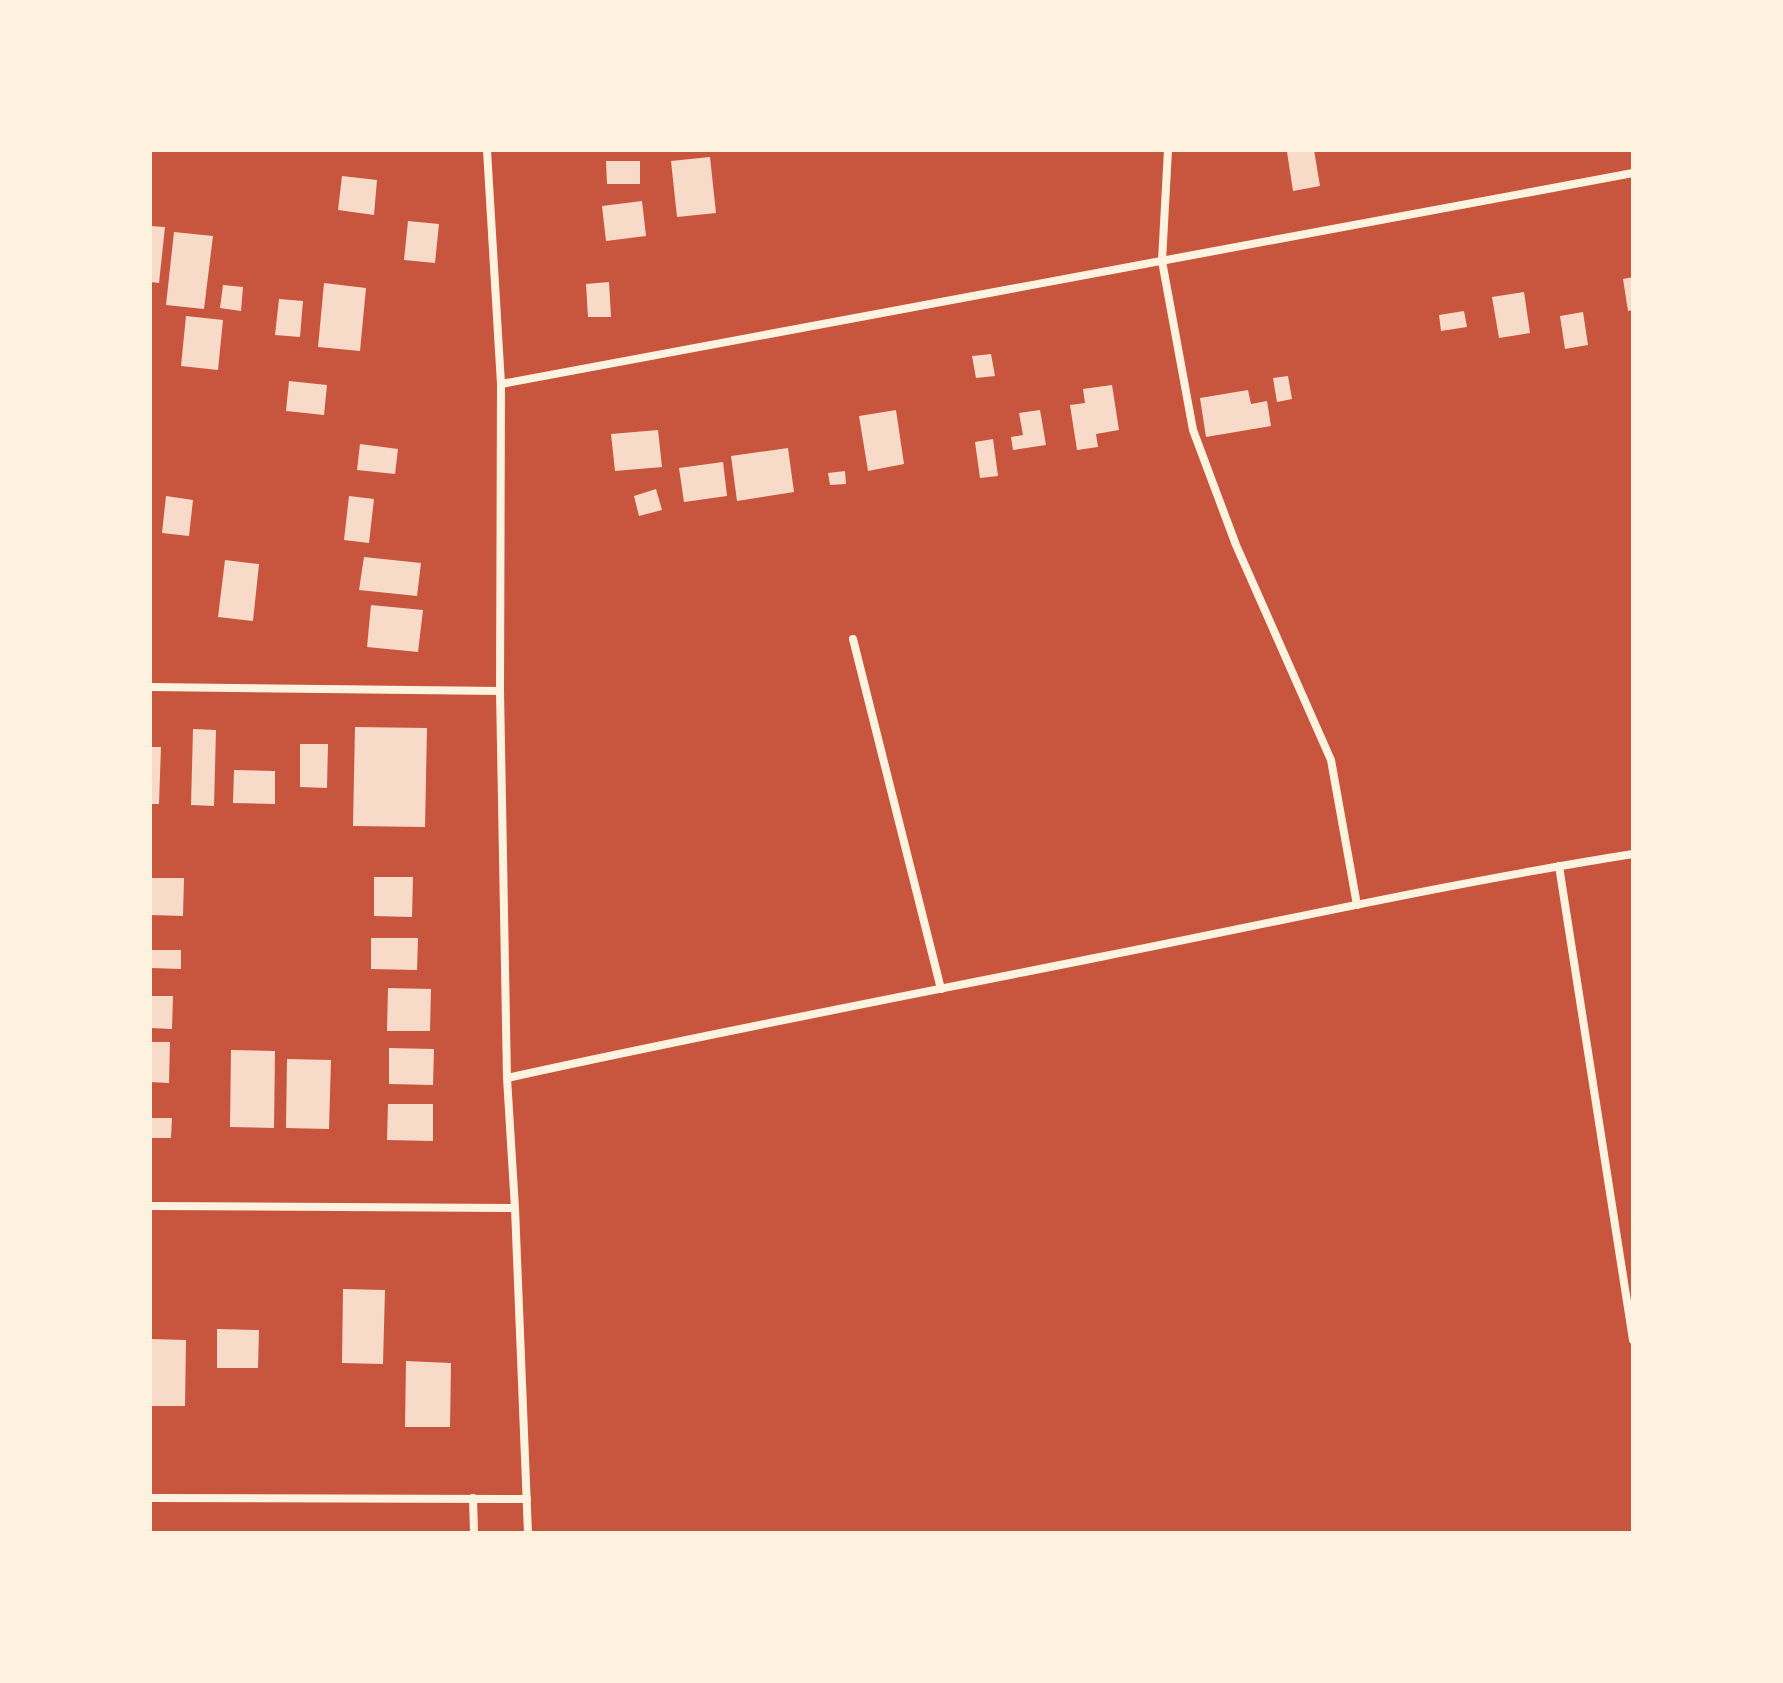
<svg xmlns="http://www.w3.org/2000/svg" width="1783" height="1683" font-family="Commissioner,sans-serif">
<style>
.building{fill:#f7dbc8}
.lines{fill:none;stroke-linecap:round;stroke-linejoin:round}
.minor{stroke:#fff3e0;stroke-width:8}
</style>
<rect width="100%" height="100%" fill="#c8553d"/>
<!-- building -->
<g class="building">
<polygon points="1296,150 1314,150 1320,186 1293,191 1287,152"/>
<polygon points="710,157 716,213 677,217 671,161"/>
<polygon points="606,161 640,161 640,184 607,184"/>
<polygon points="342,176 377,180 374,215 338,210"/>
<polygon points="642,201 646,236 606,241 602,206"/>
<polygon points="408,221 439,224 435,263 404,260"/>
<polygon points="150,226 165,227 159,283 150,282"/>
<polygon points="174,232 213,236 204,309 166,305"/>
<polygon points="1633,277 1633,310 1628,311 1623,279"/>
<polygon points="609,282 611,317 588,317 586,284"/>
<polygon points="324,283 366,288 360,351 318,347"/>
<polygon points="223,285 243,287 241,311 220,308"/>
<polygon points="1524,292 1530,333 1499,338 1492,297"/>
<polygon points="279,299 303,301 300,337 275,335"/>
<polygon points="1464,311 1467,327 1441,331 1439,315"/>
<polygon points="1583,312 1588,345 1565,349 1560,316"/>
<polygon points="186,316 223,320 218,370 181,366"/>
<polygon points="991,354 995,376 976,378 972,356"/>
<polygon points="1288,376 1292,399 1277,402 1273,378"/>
<polygon points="289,381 327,385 324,415 286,411"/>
<polygon points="1112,385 1119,430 1096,434 1098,447 1077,450 1070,405 1085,403 1083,389"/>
<polygon points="1248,390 1251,404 1267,401 1271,426 1206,437 1200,398"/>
<polygon points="896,410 904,464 868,471 859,416"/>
<polygon points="1040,410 1046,445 1013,450 1011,437 1023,435 1019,413"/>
<polygon points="658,430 662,467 615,471 611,434"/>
<polygon points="993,439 998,476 980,478 975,442"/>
<polygon points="360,444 398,449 395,474 357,470"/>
<polygon points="788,448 794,492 737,501 731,456"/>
<polygon points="723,462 727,496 684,502 679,468"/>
<polygon points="845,471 846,484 830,485 828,473"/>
<polygon points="656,489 662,510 639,516 634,496"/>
<polygon points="166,496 193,500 189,536 162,533"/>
<polygon points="349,496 374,499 369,543 344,540"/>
<polygon points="364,557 421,563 417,596 359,590"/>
<polygon points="225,560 259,564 253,621 218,617"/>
<polygon points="371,605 423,610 418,652 367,647"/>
<polygon points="355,727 427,728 425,827 353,826"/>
<polygon points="193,729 216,730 214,806 191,805"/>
<polygon points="300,744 328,744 327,788 300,787"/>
<polygon points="150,747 161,747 159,804 150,804"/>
<polygon points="234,770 275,771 275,804 233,803"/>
<polygon points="374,877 413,877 412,917 374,916"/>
<polygon points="150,878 184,878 183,916 150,915"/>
<polygon points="371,938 418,938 417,970 371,969"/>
<polygon points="150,950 181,950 181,969 150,968"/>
<polygon points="388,988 431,989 430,1031 387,1031"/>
<polygon points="150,996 173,996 172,1029 150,1028"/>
<polygon points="150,1042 170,1042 169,1083 150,1082"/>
<polygon points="389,1048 434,1049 433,1085 389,1084"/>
<polygon points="231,1050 275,1051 274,1128 230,1127"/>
<polygon points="287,1059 331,1060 329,1129 286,1128"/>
<polygon points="388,1104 433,1104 433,1141 387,1140"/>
<polygon points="150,1118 172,1118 171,1138 150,1138"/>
<polygon points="343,1289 385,1290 383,1364 342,1363"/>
<polygon points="217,1329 259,1330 258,1368 217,1368"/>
<polygon points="151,1339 186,1340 185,1406 150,1406"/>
<polygon points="406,1361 451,1363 450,1427 405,1427"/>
</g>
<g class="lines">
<!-- minor -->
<g class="minor">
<polyline points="487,150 501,384 500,691 507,1078 515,1208 528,1533"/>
<polyline points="1168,150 1162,261 1193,430 1236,545 1331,760 1357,905"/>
<polyline points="501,384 1633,173"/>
<polyline points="853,639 941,989"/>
<polyline points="150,687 500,691"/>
<polyline points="1559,866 1633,1340"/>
<path d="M507,1078C706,1034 906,996 1105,956C1281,921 1456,882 1633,854"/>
<polyline points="150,1206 515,1208"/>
<polyline points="150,1498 527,1499"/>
<polyline points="473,1498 474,1533"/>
</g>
</g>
<!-- border -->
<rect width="1783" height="1683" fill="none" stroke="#fff3e0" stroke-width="304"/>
</svg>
